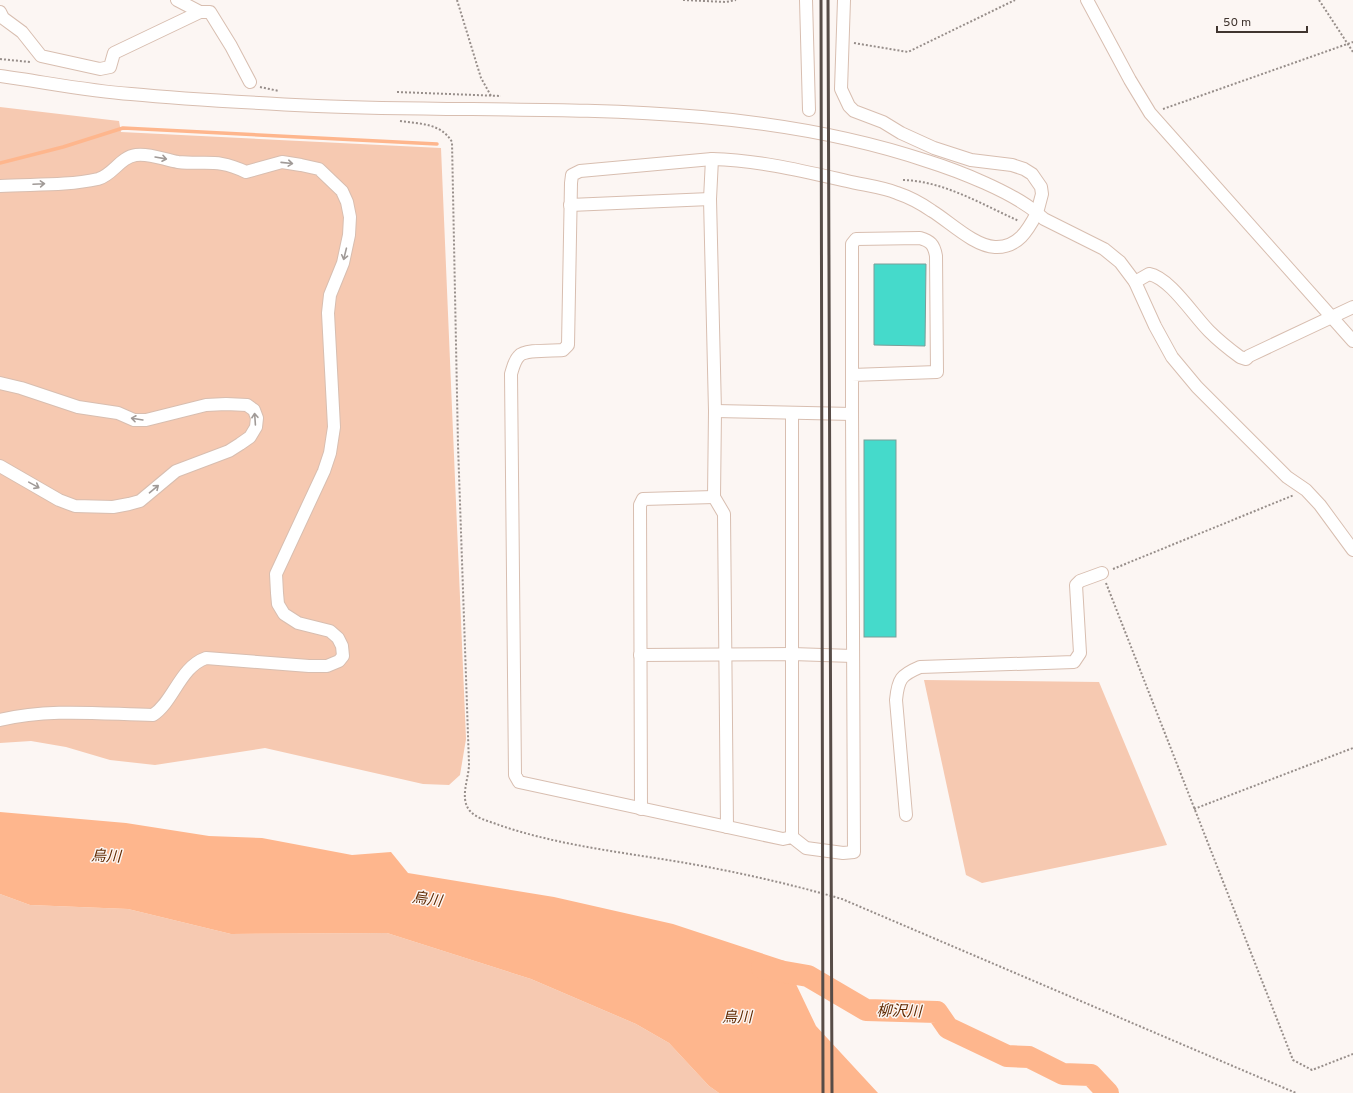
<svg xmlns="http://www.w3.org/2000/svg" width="1353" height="1093" font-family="Overpass,'Noto Sans JP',sans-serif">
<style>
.green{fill:#f6c9b1}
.water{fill:#feb68d}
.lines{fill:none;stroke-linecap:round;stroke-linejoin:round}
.stream{stroke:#feb68d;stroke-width:3.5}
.river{stroke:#feb68d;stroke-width:22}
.building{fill:#45dacb;stroke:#7d9d98}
.minor-casing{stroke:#d8beb0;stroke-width:14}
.path{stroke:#978e8a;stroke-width:2;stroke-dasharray:2 2;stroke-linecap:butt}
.minor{stroke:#fff;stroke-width:12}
.rail{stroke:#574c47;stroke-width:3}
.oneway{stroke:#a09a97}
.labels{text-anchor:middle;stroke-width:3;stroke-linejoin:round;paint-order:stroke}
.water-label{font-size:15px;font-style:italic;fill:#602900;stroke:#fcf6f3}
</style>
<rect width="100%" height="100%" fill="#fcf6f3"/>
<!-- green -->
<g class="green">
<polygon points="0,107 119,121 121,132 441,148 466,739 460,775 449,785 423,784 265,748 155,765 110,760 66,747 31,741 0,743"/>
<polygon points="924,680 1099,682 1167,845 982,883 966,875"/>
<polygon points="0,894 30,905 128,909 231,934 387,933 531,979 636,1024 669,1043 709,1086 719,1093 0,1093"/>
</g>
<!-- water -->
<polygon class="water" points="0,812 126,823 209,836 262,838 352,855 391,852 408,873 554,897 673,924 785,961 816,1026 878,1093 719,1093 709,1086 669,1043 636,1024 531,979 387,933 231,934 128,909 30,905 0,894"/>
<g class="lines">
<!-- stream -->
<polyline class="stream" points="0,163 63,147 123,128 437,144"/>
<!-- river -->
<polyline class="river" points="762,968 808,976 866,1010 937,1012 948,1028 1007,1056 1029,1057 1063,1074 1091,1075 1108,1093"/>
</g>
<!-- building -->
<g class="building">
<polygon points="874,264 926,264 925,346 874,345"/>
<rect x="864" y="440" width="32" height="197"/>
</g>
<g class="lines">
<!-- minor casing -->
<g class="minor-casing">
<g id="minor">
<polyline points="177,0 200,12"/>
<polyline points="806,0 809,110"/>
<polyline points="844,0 841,89 849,106 854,111 883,122 901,133 934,148 971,160 1012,165 1024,169 1032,174 1041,187 1042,194 1037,213 1044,219 1104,249 1120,262 1135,282 1155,326 1172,357 1197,387 1287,477 1306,490 1320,505 1353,550"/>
<polyline points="1087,0 1130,80 1150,113 1353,341"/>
<polyline points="0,12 3,18 22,32 41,56 100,69 110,67 114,53 200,12 210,12 231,46 250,82"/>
<path d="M0,76C44,82 88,91 131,94C193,100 255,103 317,106C521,115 730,95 927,161C959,171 1012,192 1037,213C1028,230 1018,248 995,247C974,246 950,222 932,211C922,204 909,197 897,193C882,187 863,185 847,181C803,171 758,160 712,159L580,171L572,175L571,183L568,345L563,350C553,351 525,349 519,356C514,361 513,368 511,374L515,775L519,782L783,839L792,837L806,848L843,853L854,852L852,414V244L856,239L920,238C930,241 934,244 936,256L937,372L852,375"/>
<polyline points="712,159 710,199 715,411 714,497 724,514 727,827"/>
<path d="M0,186C32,184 66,186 98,179C113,175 120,157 136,155C150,153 165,160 178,162C207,165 217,158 246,172L282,162L301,165L319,169L342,191L347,202L350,217L349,235L343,263L330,295L328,313L334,427L330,453L324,471L276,574L277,593L278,604L284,614L298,623L330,631L338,638L342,646L343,656L339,661L327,666H309L206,658C180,667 174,701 153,715C101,714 50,708 0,720"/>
<polyline points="570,205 710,199"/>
<path d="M1135,282L1149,274C1170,278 1193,315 1209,331C1218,340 1229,349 1240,357L1246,359L1249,356L1353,307"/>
<polyline points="0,383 21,388 78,407 118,413 134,420 146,420 206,405 226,404 247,405 254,410 257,418 256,427 250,437 240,444 229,451 176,471 140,501 129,504 113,507 75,506 59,500 0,466"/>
<polyline points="715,411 852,414"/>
<polyline points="640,655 792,654 853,656"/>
<polyline points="641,809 640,505 643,499 714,497"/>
<path d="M906,815L896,700C898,679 901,675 920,667L1074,662L1080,653L1076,585L1080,581L1102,573"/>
<polyline points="792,837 792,413"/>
</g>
</g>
<!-- path -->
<g class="path">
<polyline points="457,0 481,78 491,96"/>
<polyline points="683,0 726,2 736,0"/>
<polyline points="1319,0 1353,52"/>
<polyline points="854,43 908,52 1015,0"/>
<polyline points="0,59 30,62"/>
<polyline points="260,87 279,91"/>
<polyline points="397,92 501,96"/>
<polyline points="1163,109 1353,42"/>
<path d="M400,121C420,124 441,123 452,142L458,445L469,764C469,779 459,798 470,811C477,819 489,821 499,825C563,847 631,853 697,865C746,874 794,885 842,899L1296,1093"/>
<path d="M903,180C944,181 983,205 1019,221"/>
<polyline points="1113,569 1294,495"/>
<polyline points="1106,583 1293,1060 1312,1070 1353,1054"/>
<polyline points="1194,809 1353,748"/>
</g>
<!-- minor -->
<use href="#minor" class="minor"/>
<!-- rail -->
<g class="rail">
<polyline points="821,0 823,1093"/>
<polyline points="828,0 832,1093"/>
</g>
</g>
<!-- one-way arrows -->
<defs><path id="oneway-shaft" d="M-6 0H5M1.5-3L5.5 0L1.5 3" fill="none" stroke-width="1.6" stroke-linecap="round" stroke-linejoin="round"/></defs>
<g class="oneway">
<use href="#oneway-shaft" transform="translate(161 158) rotate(10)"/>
<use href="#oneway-shaft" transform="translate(287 163) rotate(6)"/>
<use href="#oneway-shaft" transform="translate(39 184) rotate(-3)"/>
<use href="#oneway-shaft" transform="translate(345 254) rotate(104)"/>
<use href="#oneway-shaft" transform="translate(137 419) rotate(-171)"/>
<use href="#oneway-shaft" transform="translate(255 419) rotate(-94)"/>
<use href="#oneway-shaft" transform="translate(34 485) rotate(29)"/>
<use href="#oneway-shaft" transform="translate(154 489) rotate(-40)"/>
</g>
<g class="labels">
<!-- water labels -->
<g class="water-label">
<text transform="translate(106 856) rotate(2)" y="5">烏川</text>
<text transform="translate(427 899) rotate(8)" y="5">烏川</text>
<text transform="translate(899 1011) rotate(1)" y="5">柳沢川</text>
<text x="737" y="1022">烏川</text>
</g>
</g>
<!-- scale -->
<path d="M1217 26v6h90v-6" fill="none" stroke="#40352f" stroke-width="2"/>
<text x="1223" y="26" font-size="12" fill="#40352f" stroke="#fcf6f3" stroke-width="3" paint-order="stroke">50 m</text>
</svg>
